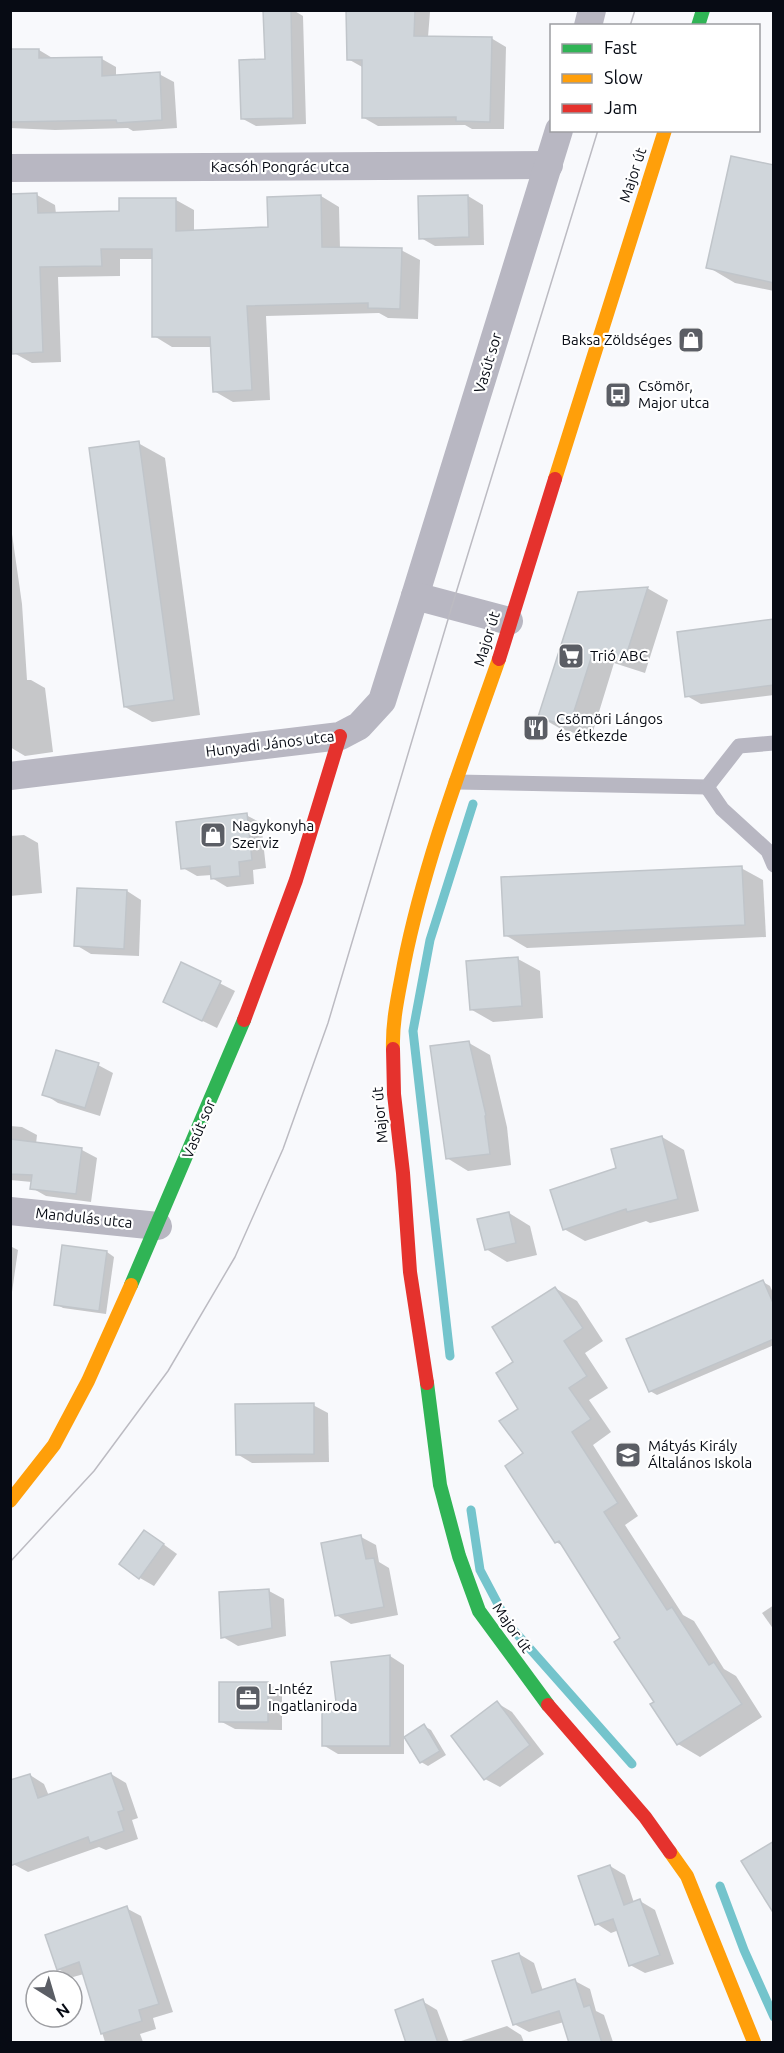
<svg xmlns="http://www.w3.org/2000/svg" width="784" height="2053" font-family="Ubuntu,sans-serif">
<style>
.shadow{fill:#0003}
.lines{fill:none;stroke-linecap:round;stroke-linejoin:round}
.stream{stroke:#74c4cc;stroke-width:9}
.building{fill:#d0d6db;stroke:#c0c5ca;stroke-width:1.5}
.lane{stroke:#b8b7c2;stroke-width:15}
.street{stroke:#b8b7c2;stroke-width:28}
.fast{stroke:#30b455;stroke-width:14}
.slow{stroke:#ff9f0a;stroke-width:14}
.jam{stroke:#e5322d;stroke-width:14}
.tram{stroke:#bcbbc2;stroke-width:1.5}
.labels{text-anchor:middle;stroke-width:4.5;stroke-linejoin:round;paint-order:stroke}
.street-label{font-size:15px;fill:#070b14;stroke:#fff}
.poi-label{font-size:15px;fill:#070b14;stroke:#fff;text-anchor:start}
</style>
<rect width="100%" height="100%" fill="#f8f9fc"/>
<!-- shadow -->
<g class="shadow">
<polygon points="264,10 293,10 303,16 306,124 256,126 243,119 267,60"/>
<polygon points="348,10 427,10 430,12 428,37 491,38 506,47 504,129 472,129 465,125 378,126 364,118 364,68 348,59"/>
<polygon points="10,50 39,50 54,59 102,59 116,67 116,77 159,74 174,82 177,128 133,131 128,128 55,130 10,128"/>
<polygon points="774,166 774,291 735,283 708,267"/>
<polygon points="37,195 55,205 56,214 120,212 176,200 194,210 194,232 269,228 321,196 339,207 340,249 401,250 420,260 418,319 388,318 379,313 266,316 270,400 233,402 214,391 212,347 172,347 154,336 154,259 120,259 120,276 58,277 61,362 32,363 14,353 10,297 10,196"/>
<polygon points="468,196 483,205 484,245 435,246 421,238"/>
<polygon points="138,443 165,458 200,715 152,722 125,707"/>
<polygon points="10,520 22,604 27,680 31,680 45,688 53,752 25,756 10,747"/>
<polygon points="647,588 668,600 645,673 614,663 591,738 561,729 540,717 579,594"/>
<polygon points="774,621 774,695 701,704 687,696"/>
<polygon points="246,815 261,823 266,868 253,870 254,884 227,887 212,878 212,875 197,876 183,868"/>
<polygon points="24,835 38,843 42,893 10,896 10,836"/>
<polygon points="741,868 763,880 766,937 527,948 505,935"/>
<polygon points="127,891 141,900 139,956 91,954 76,945"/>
<polygon points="518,959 540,971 543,1018 493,1022 472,1010"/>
<polygon points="182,964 235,991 217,1028 164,1002"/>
<polygon points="469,1043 490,1055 507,1127 511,1165 468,1171 447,1158"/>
<polygon points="57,1052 98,1065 113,1073 100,1116 58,1103 44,1094"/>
<polygon points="10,1126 22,1127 37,1135 36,1144 82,1150 97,1158 91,1202 46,1196 32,1188 32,1182 10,1180"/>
<polygon points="662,1137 684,1150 699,1211 650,1223 646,1221 585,1241 564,1229 618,1169"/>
<polygon points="509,1213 530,1226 537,1255 507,1262 486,1249"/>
<polygon points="10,1246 18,1250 12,1292 10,1292"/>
<polygon points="107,1252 114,1257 106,1314 63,1308 56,1304"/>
<polygon points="763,1282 770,1286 774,1295 774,1345 657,1395 650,1391"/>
<polygon points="555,1288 577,1301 603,1341 585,1353 608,1388 589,1400 611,1432 593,1445 638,1516 625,1525 683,1615 694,1621 724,1669 736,1676 762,1717 700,1757 678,1744 652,1705 656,1702 622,1638 565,1547 556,1542 525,1454 515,1362"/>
<polygon points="313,1405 328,1413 329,1462 252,1463 237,1454"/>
<polygon points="361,1537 376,1545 379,1562 389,1568 398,1615 351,1624 336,1615"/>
<polygon points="159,1541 177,1554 154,1586 140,1578"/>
<polygon points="269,1591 284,1599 286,1636 238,1646 223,1637"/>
<polygon points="774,1605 774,1630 762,1613"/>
<polygon points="390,1656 404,1665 404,1754 338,1754 323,1745 338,1712"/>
<polygon points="267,1683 282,1692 282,1730 235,1729 220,1721"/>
<polygon points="497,1703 512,1712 544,1754 500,1787 485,1779"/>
<polygon points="424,1726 431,1730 446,1755 428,1766 421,1762"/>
<polygon points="111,1774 126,1783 138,1818 132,1820 138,1839 106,1850 99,1847 28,1872 13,1864 30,1775 44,1784 49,1796"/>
<polygon points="610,1866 625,1875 634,1903 640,1901 655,1910 674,1964 645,1973 630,1965 619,1930 611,1933 597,1924"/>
<polygon points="126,1908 141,1916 173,2012 153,2018 156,2029 140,2034 143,2042 105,2042 84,1974 73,1977 58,1969"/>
<polygon points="519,1954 534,1963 543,1991 575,1981 590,1989 596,2011 604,2015 613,2042 571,2042 564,2022 529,2032 514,2024"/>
<polygon points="422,2001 437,2010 449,2042 408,2042"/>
<polygon points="507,2026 521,2035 524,2042 458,2042"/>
</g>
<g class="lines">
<!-- stream -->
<g class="stream">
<polyline points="450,1356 413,1031 430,940 473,804"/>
<polyline points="471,1510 480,1570 509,1625 632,1764"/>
<polyline points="720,1886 744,1950 774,2017"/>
</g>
</g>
<!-- building -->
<g class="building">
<polygon points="263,10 291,10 293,118 241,119 239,60 265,59"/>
<polygon points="346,10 415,10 414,36 492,37 490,122 456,121 456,117 362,118 362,60 347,60"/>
<polygon points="10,49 39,49 39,58 102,57 102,76 160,72 162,120 117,123 116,120 10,122"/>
<polygon points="731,156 774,165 774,283 706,268"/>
<polygon points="37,193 38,213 119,211 119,198 176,198 176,231 268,227 267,197 321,195 322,247 402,248 400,309 368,308 368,303 247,306 252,390 213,392 210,337 152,337 152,249 101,249 102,266 40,267 43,352 12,354 10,194"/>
<polygon points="468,195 469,237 419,239 418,196"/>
<polygon points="139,441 174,700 124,707 89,448"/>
<polygon points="648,587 624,662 593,652 569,727 538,717 578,592"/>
<polygon points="774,619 774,685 685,697 677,632"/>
<polygon points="247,813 252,860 239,862 240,876 211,879 210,866 181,869 176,822"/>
<polygon points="742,866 745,925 504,936 501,877"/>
<polygon points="77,888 127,890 124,949 74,946"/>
<polygon points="518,957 522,1006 470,1010 466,961"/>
<polygon points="181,962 221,981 202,1021 163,1002"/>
<polygon points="469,1041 486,1115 485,1116 490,1154 446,1159 430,1046"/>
<polygon points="56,1050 99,1063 85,1108 42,1095"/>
<polygon points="662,1136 678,1199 627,1212 626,1209 563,1230 550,1190 616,1168 611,1149"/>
<polygon points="10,1139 82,1148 76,1194 30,1189 32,1175 10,1174"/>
<polygon points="509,1212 516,1243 485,1250 477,1219"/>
<polygon points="62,1245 107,1251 99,1311 54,1305"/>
<polygon points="763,1280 774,1305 774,1339 649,1392 626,1339"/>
<polygon points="555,1287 583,1328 564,1341 587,1376 569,1388 591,1419 572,1432 618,1503 604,1512 667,1610 672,1607 709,1665 714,1662 742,1704 677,1745 650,1704 654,1702 614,1642 620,1638 559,1541 555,1543 505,1466 523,1453 499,1421 518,1409 496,1373 513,1362 492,1327"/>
<polygon points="314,1403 314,1454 236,1455 235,1404"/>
<polygon points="144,1530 164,1544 139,1579 119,1564"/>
<polygon points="361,1535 366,1559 374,1558 384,1607 335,1616 321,1543"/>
<polygon points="269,1589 272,1628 221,1638 219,1592"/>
<polygon points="390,1655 390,1746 322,1746 322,1710 337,1710 331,1662"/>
<rect x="219" y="1682" width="49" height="40"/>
<polygon points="497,1701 530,1745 484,1780 451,1736"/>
<polygon points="424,1724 440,1751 420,1763 404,1737"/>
<polygon points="111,1773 124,1810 118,1812 124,1831 90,1843 88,1837 10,1866 10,1780 30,1774 38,1798"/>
<polygon points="774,1841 774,1914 741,1861"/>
<polygon points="610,1865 624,1905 640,1899 660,1955 629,1966 613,1919 595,1925 578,1876"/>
<polygon points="127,1906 159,2004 139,2010 142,2021 101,2034 79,1962 57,1970 45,1935"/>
<polygon points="519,1953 532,1993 575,1979 584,2007 590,2005 602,2043 569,2043 559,2011 513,2025 492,1961"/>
<polygon points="423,1999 438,2043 406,2043 395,2010"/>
</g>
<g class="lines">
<!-- lane -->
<g class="lane">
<polyline points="456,782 707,787 739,746 774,743"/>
<polyline points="707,787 722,809 768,851 774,865"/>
</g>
<!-- street -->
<g class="street">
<polyline points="588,26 592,10"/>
<polyline points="10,168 549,165"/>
<polyline points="415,596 559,130"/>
<polyline points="10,776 340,736 359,726 382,701 415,596 509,621"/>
<polyline points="10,1211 158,1226"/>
</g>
<!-- fast -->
<g class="fast">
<polyline points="698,26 703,10"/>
<polyline points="131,1285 244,1020"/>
<polyline points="427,1383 440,1485 459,1556 479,1611 548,1705"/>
</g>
<!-- slow -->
<g class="slow">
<polyline points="555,479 665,130"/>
<path d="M393,1049C392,1020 399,992 404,964C425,859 464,759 499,659"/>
<polyline points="10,1501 54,1445 88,1381 131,1285"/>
<polyline points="670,1852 687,1876 754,2042"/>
</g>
<!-- jam -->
<g class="jam">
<polyline points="499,659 555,479"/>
<polyline points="244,1020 296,880 340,736"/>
<polyline points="393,1049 394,1094 403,1173 410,1272 427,1383"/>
<polyline points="548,1705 645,1817 670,1852"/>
</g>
<!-- tram -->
<g class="tram">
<polyline points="630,26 635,10"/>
<polyline points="10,1562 94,1471 168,1371 235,1257 283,1149 328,1023 452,606 598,130"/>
</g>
</g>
<!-- icons -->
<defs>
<g id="shop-square" transform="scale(1.35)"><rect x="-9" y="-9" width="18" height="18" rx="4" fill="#5b5e65" stroke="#fff"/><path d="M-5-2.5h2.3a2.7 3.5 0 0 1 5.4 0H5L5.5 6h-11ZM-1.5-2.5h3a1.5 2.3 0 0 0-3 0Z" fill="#fff"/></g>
<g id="bus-square" transform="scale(1.35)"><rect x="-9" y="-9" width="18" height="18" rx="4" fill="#5b5e65" stroke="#fff"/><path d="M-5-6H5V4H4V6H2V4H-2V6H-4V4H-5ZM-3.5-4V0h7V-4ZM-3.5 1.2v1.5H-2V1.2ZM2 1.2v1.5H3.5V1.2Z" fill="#fff"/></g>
<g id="supermarket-square" transform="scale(1.35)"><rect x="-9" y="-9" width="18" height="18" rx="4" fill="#5b5e65" stroke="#fff"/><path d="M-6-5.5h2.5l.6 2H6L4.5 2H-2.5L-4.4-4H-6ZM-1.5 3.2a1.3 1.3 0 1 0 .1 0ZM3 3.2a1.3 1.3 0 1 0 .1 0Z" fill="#fff"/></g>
<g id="restaurant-square" transform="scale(1.35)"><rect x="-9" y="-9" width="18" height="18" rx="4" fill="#5b5e65" stroke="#fff"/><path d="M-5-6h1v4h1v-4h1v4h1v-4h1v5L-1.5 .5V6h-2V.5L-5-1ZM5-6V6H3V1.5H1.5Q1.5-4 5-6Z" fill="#fff"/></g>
<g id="school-square" transform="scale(1.35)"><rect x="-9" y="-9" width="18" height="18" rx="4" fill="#5b5e65" stroke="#fff"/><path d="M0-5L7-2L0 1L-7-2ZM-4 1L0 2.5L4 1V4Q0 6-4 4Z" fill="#fff"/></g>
<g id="office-square" transform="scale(1.35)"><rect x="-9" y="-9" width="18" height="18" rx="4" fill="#5b5e65" stroke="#fff"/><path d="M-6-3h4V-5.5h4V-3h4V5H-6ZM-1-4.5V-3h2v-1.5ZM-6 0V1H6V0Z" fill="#fff"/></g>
</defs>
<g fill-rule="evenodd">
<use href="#shop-square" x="691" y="340"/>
<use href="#bus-square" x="618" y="395"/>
<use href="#supermarket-square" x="571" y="656"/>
<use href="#restaurant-square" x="536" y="728"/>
<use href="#shop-square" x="213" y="835"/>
<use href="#school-square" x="628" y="1455"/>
<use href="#office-square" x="248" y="1698"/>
</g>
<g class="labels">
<!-- street labels -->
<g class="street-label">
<text x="280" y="172">Kacsóh Pongrác utca</text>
<text transform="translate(633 175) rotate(-72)" y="5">Major út</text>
<text transform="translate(488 363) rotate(-73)" y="5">Vasút sor</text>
<text transform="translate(487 639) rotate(-73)" y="5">Major út</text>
<text transform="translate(270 744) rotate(-7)" y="5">Hunyadi János utca</text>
<text transform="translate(380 1115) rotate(-95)" y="5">Major út</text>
<text transform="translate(199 1129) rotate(-67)" y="5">Vasút sor</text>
<text transform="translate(84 1218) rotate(6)" y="5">Mandulás utca</text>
<text transform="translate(512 1628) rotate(55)" y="5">Major út</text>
</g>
<!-- poi labels -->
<g class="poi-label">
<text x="672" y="345" text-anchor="end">Baksa Zöldséges</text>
<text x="638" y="391">Csömör,<tspan x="638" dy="17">Major utca</tspan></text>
<text x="590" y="661">Trió ABC</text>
<text x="556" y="724">Csömöri Lángos<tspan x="556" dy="17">és étkezde</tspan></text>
<text x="232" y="831">Nagykonyha<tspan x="232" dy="17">Szerviz</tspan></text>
<text x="648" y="1451">Mátyás Király<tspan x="648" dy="17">Általános Iskola</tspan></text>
<text x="268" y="1694">L-Intéz<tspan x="268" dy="17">Ingatlaniroda</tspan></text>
</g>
</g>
<!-- border -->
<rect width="784" height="2053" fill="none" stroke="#070b14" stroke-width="24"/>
<!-- legend -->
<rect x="550" y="24" width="210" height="108" fill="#ffffff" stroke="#9c9da1" stroke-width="1.5"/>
<rect x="562" y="44" width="30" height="9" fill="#30b455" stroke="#9c9da1" stroke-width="1.5"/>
<text x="604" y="54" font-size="18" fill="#070b14">Fast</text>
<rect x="562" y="74" width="30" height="9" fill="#ff9f0a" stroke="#9c9da1" stroke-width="1.5"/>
<text x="604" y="84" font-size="18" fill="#070b14">Slow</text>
<rect x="562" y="104" width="30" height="9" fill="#e5322d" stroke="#9c9da1" stroke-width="1.5"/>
<text x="604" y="114" font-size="18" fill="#070b14">Jam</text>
<!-- north arrow -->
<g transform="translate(54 1999) rotate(143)"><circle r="28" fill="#ffffff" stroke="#9c9da1" stroke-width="1.5"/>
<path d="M0-4.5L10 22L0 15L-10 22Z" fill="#5b5e65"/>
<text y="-9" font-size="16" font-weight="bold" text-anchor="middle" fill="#070b14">N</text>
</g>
</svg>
